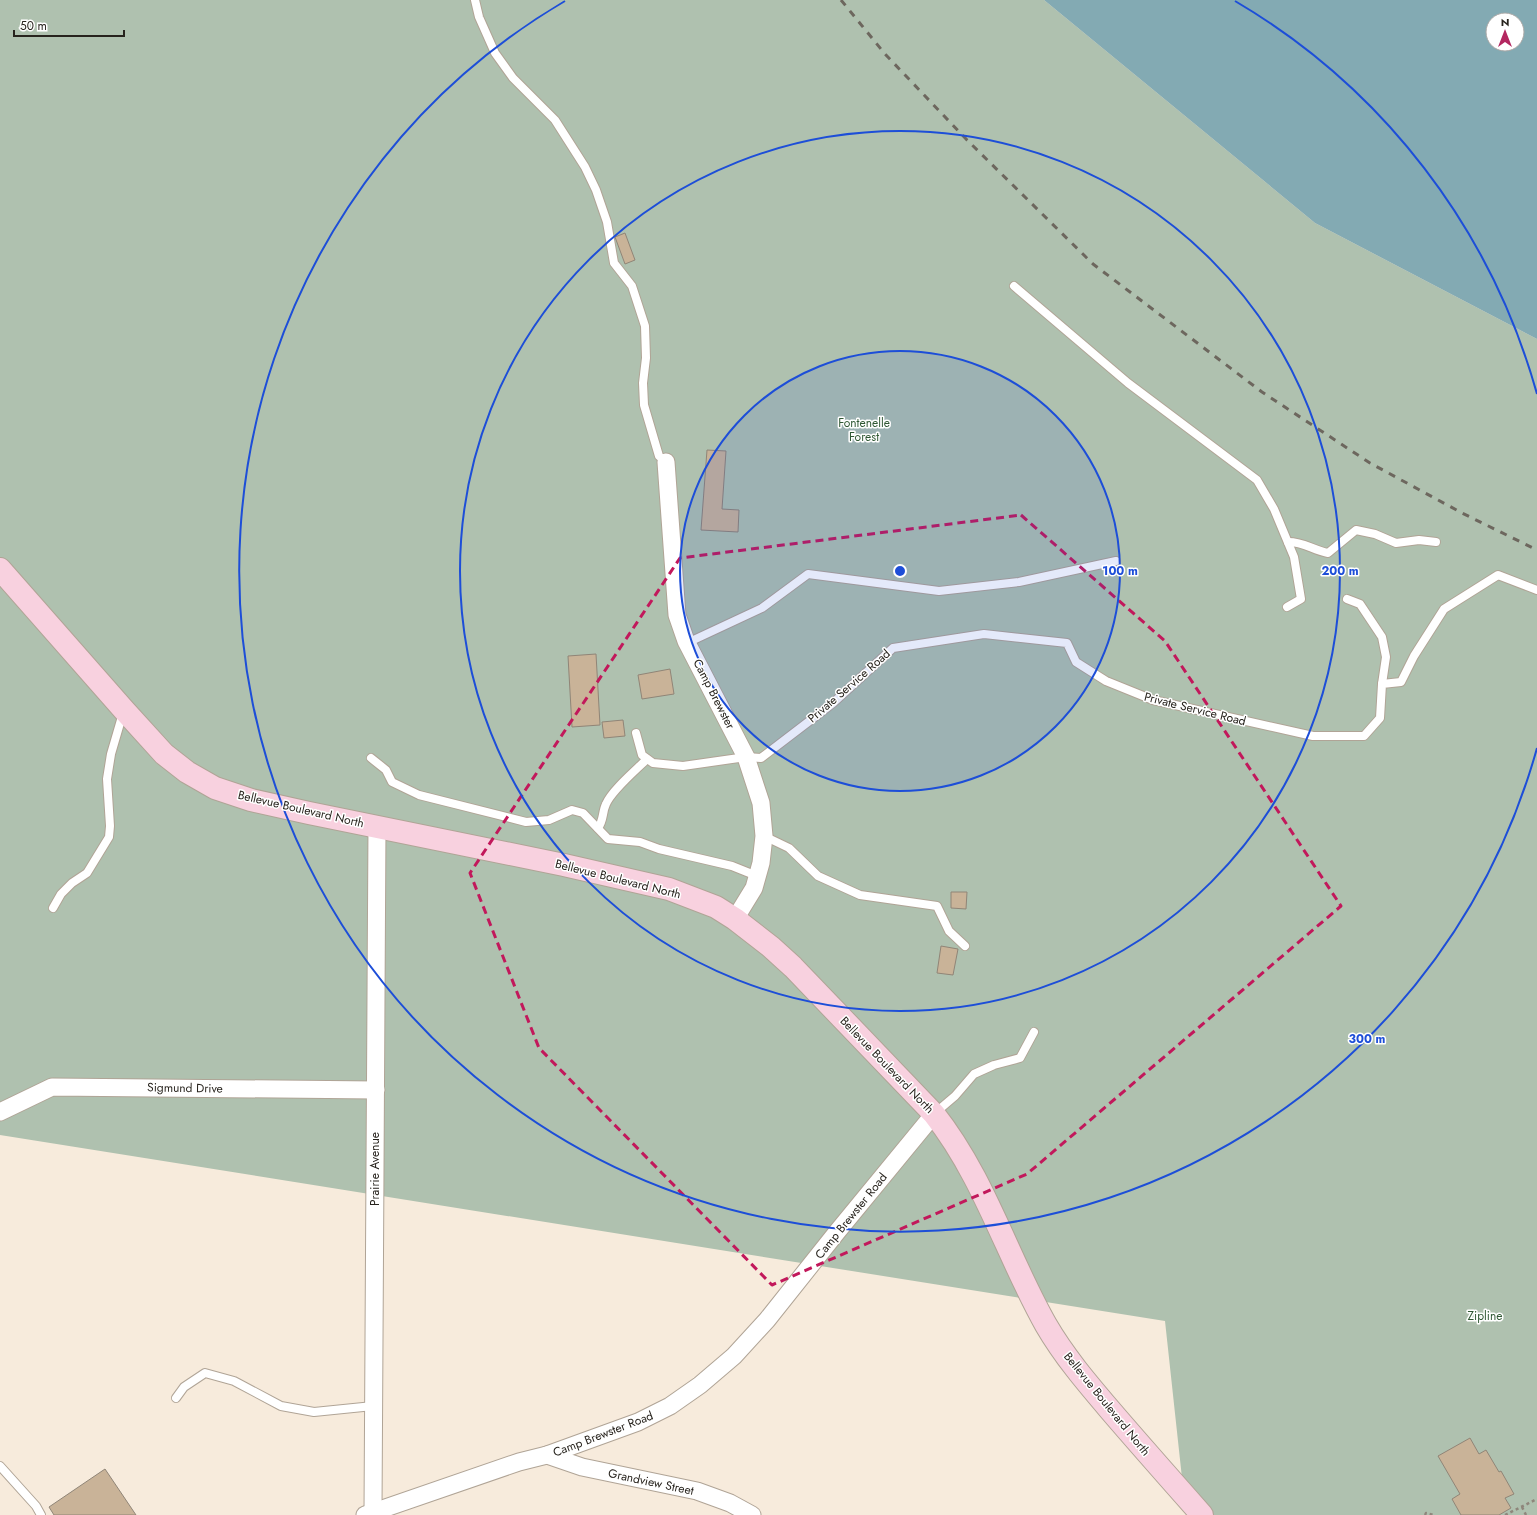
<svg xmlns="http://www.w3.org/2000/svg" width="1537" height="1515" font-family="Jost,sans-serif">
<style>
.green{fill:#afc1af}
.water{fill:#83aab3;fill-rule:evenodd}
.building{fill:#c9b398;stroke:#908577}
.lines{fill:none;stroke-linecap:round;stroke-linejoin:round}
.service-casing{stroke:#b0a496;stroke-width:10}
.minor-casing{stroke:#b0a496;stroke-width:19}
.secondary-casing{stroke:#b0a496;stroke-width:24}
.path{stroke:#8e867b;stroke-width:2.5;stroke-dasharray:3 3;stroke-linecap:butt}
.service{stroke:#fff;stroke-width:8}
.minor{stroke:#fff;stroke-width:17}
.secondary{stroke:#f8d1df;stroke-width:22}
.rail{stroke:#6d675e;stroke-width:3;stroke-dasharray:7 7;stroke-linecap:butt}
.marked{fill:none;stroke:#c2185b;stroke-width:3;stroke-dasharray:8 5;stroke-linejoin:round}
.ring{fill:none;stroke:#1d4ed8;stroke-width:2}
.labels{text-anchor:middle;stroke-width:3;stroke-linejoin:round;paint-order:stroke}
.park-label{font-size:12px;fill:#305834;stroke:#fff}
.street-label{font-size:12px;fill:#27231d;stroke:#fff}
.centre{fill:#1d4ed8;stroke:#fff;stroke-width:2}
.ring-label{font-size:12px;text-anchor:middle;font-weight:bold;fill:#1d4ed8;stroke:#fff;stroke-width:3;stroke-linejoin:round;paint-order:stroke}
</style>
<rect width="100%" height="100%" fill="#f7ebdc"/>
<!-- green -->
<polygon class="green" points="0,0 1044,0 1315,223 1537,339 1537,1515 1186,1515 1165,1321 0,1135"/>
<!-- water -->
<path class="water" d="M1044,0H1537V339L1315,223ZM1493,20H1517V44H1493Z"/>
<!-- building -->
<g class="building">
<polygon points="625,233 635,260 625,264 615,237"/>
<polygon points="707,450 726,451 722,509 739,510 738,532 701,530"/>
<polygon points="596,654 600,725 572,727 568,656"/>
<polygon points="670,669 674,694 642,699 638,675"/>
<polygon points="623,720 625,736 604,738 602,722"/>
<polygon points="951,892 967,892 966,909 951,908"/>
<polygon points="941,946 958,949 953,975 937,973"/>
<polygon points="1470,1438 1479,1454 1486,1450 1499,1472 1501,1471 1514,1494 1505,1498 1511,1508 1499,1515 1461,1515 1452,1499 1460,1494 1438,1456"/>
<polygon points="105,1469 136,1515 54,1515 49,1507"/>
</g>
<g class="lines">
<!-- service casing -->
<g class="service-casing">
<g id="service">
<polyline points="475,0 479,17 495,53 513,78 555,120 585,167 596,190 607,222 614,263 632,286 645,326 646,358 643,383 644,405 659,456 666,462"/>
<polyline points="1014,286 1128,383 1257,480 1274,509 1294,557 1301,599 1287,607"/>
<path d="M1288,542C1305,542 1312,550 1328,553L1356,530L1375,534L1396,543L1419,540L1436,542"/>
<polyline points="1347,599 1360,604 1382,637 1386,657 1382,684"/>
<polyline points="687,643 762,608 808,574 939,591 1019,582 1116,561"/>
<polyline points="636,733 642,755 653,763 683,766 746,757 761,758 833,703 893,648 984,634 1067,643 1076,662 1106,681 1153,700 1313,736 1364,736 1380,718 1382,684 1401,682 1414,656 1444,609 1498,575 1537,590"/>
<polyline points="371,758 386,770 392,782 419,795 526,822 549,820 572,810 583,813 608,839 640,842 659,849 732,866 757,876"/>
<path d="M598,828C604,820 602,812 606,804C612,790 636,770 647,759"/>
<polyline points="764,836 789,848 818,876 860,895 937,906 949,931 965,946"/>
<polyline points="53,908 61,894 72,883 87,873 109,837 110,826 107,779 111,754 123,713"/>
<polyline points="935,1113 955,1096 974,1074 994,1065 1020,1058 1034,1032"/>
<polyline points="176,1398 184,1387 205,1373 234,1381 281,1406 314,1412 373,1406"/>
<polyline points="0,1466 36,1506 41,1515"/>
</g>
</g>
<!-- minor casing -->
<g class="minor-casing">
<g id="minor">
<polyline points="666,462 677,615 686,641 746,757 761,803 764,836 761,863 754,888 735,919"/>
<polyline points="0,1112 52,1087 376,1090"/>
<polyline points="547,1455 582,1467 697,1491 730,1503 752,1515"/>
<polyline points="373,1511 377,826"/>
<polyline points="365,1515 519,1462 547,1455 638,1422 670,1406 700,1385 734,1356 767,1320 837,1232 934,1114"/>
</g>
</g>
<!-- secondary casing -->
<g class="secondary-casing">
<path id="secondary" d="M0,569L124,710L164,754L187,772L215,788L251,800L309,813L564,865L669,889L716,907L735,919L771,947L793,967L934,1114C984,1177 1007,1256 1046,1325C1064,1356 1087,1383 1110,1410C1140,1445 1171,1480 1202,1515"/>
</g>
<!-- path -->
<g class="path">
<polyline points="1522,1507 1526,1515"/>
<polyline points="1425,1515 1426,1513 1434,1515"/>
<polyline points="1505,1515 1537,1499"/>
</g>
<!-- service -->
<use href="#service" class="service"/>
<!-- minor -->
<use href="#minor" class="minor"/>
<!-- secondary -->
<use href="#secondary" class="secondary"/>
<!-- rail -->
<polyline class="rail" points="841,0 885,54 967,140 1093,264 1262,392 1370,463 1462,513 1537,550"/>
</g>
<!-- marked area -->
<path class="marked" d="M1021,515L1165,641L1341,906L1027,1174L772,1285L539,1048L470,873L680,558Z"/>
<!-- distance rings -->
<circle cx="900" cy="571" r="220" fill="#1d4ed8" fill-opacity=".12"/>
<g class="ring">
<circle cx="900" cy="571" r="220"/>
<circle cx="900" cy="571" r="440"/>
<path d="M1537 748A661 661 0 1 1 565 1M1235 1A661 661 0 0 1 1537 394"/>
</g>
<g class="labels">
<!-- park labels -->
<g class="park-label">
<text x="864" y="427">Fontenelle<tspan x="864" dy="14">Forest</tspan></text>
<text x="1485" y="1320">Zipline</text>
</g>
<!-- street labels -->
<g class="street-label">
<text transform="translate(849 686) rotate(-41)" y="4">Private Service Road</text>
<text transform="translate(714 694) rotate(63)" y="4">Camp Brewster</text>
<text transform="translate(1195 709) rotate(14)" y="4">Private Service Road</text>
<text transform="translate(301 809) rotate(13)" y="4">Bellevue Boulevard North</text>
<text transform="translate(618 879) rotate(14)" y="4">Bellevue Boulevard North</text>
<text transform="translate(887 1065) rotate(46)" y="4">Bellevue Boulevard North</text>
<text transform="translate(185 1088) rotate(1)" y="4">Sigmund Drive</text>
<text transform="translate(375 1169) rotate(-90)" y="4">Prairie Avenue</text>
<text transform="translate(851 1216) rotate(-51)" y="4">Camp Brewster Road</text>
<text transform="translate(1107 1404) rotate(51)" y="4">Bellevue Boulevard North</text>
<text transform="translate(603 1434) rotate(-21)" y="4">Camp Brewster Road</text>
<text transform="translate(651 1482) rotate(12)" y="4">Grandview Street</text>
</g>
</g>
<circle cx="900" cy="571" r="6" class="centre"/>
<g class="ring-label">
<text x="1120" y="575">100 m</text>
<text x="1340" y="575">200 m</text>
<text x="1367" y="1043">300 m</text>
</g>
<!-- north arrow -->
<g transform="translate(1505 32)"><circle r="19" fill="#ffffff" stroke="#a9a7a5"/>
<path d="M0-3L7 15L0 10L-7 15Z" fill="#b32760"/>
<text y="-6" font-size="11" font-weight="bold" text-anchor="middle" fill="#27231d">N</text>
</g>
<!-- scale -->
<path d="M14 30v6h110v-6" fill="none" stroke="#27231d" stroke-width="2"/>
<text x="20" y="30" font-size="12" fill="#27231d" stroke="#ffffff" stroke-width="3" paint-order="stroke">50 m</text>
</svg>
